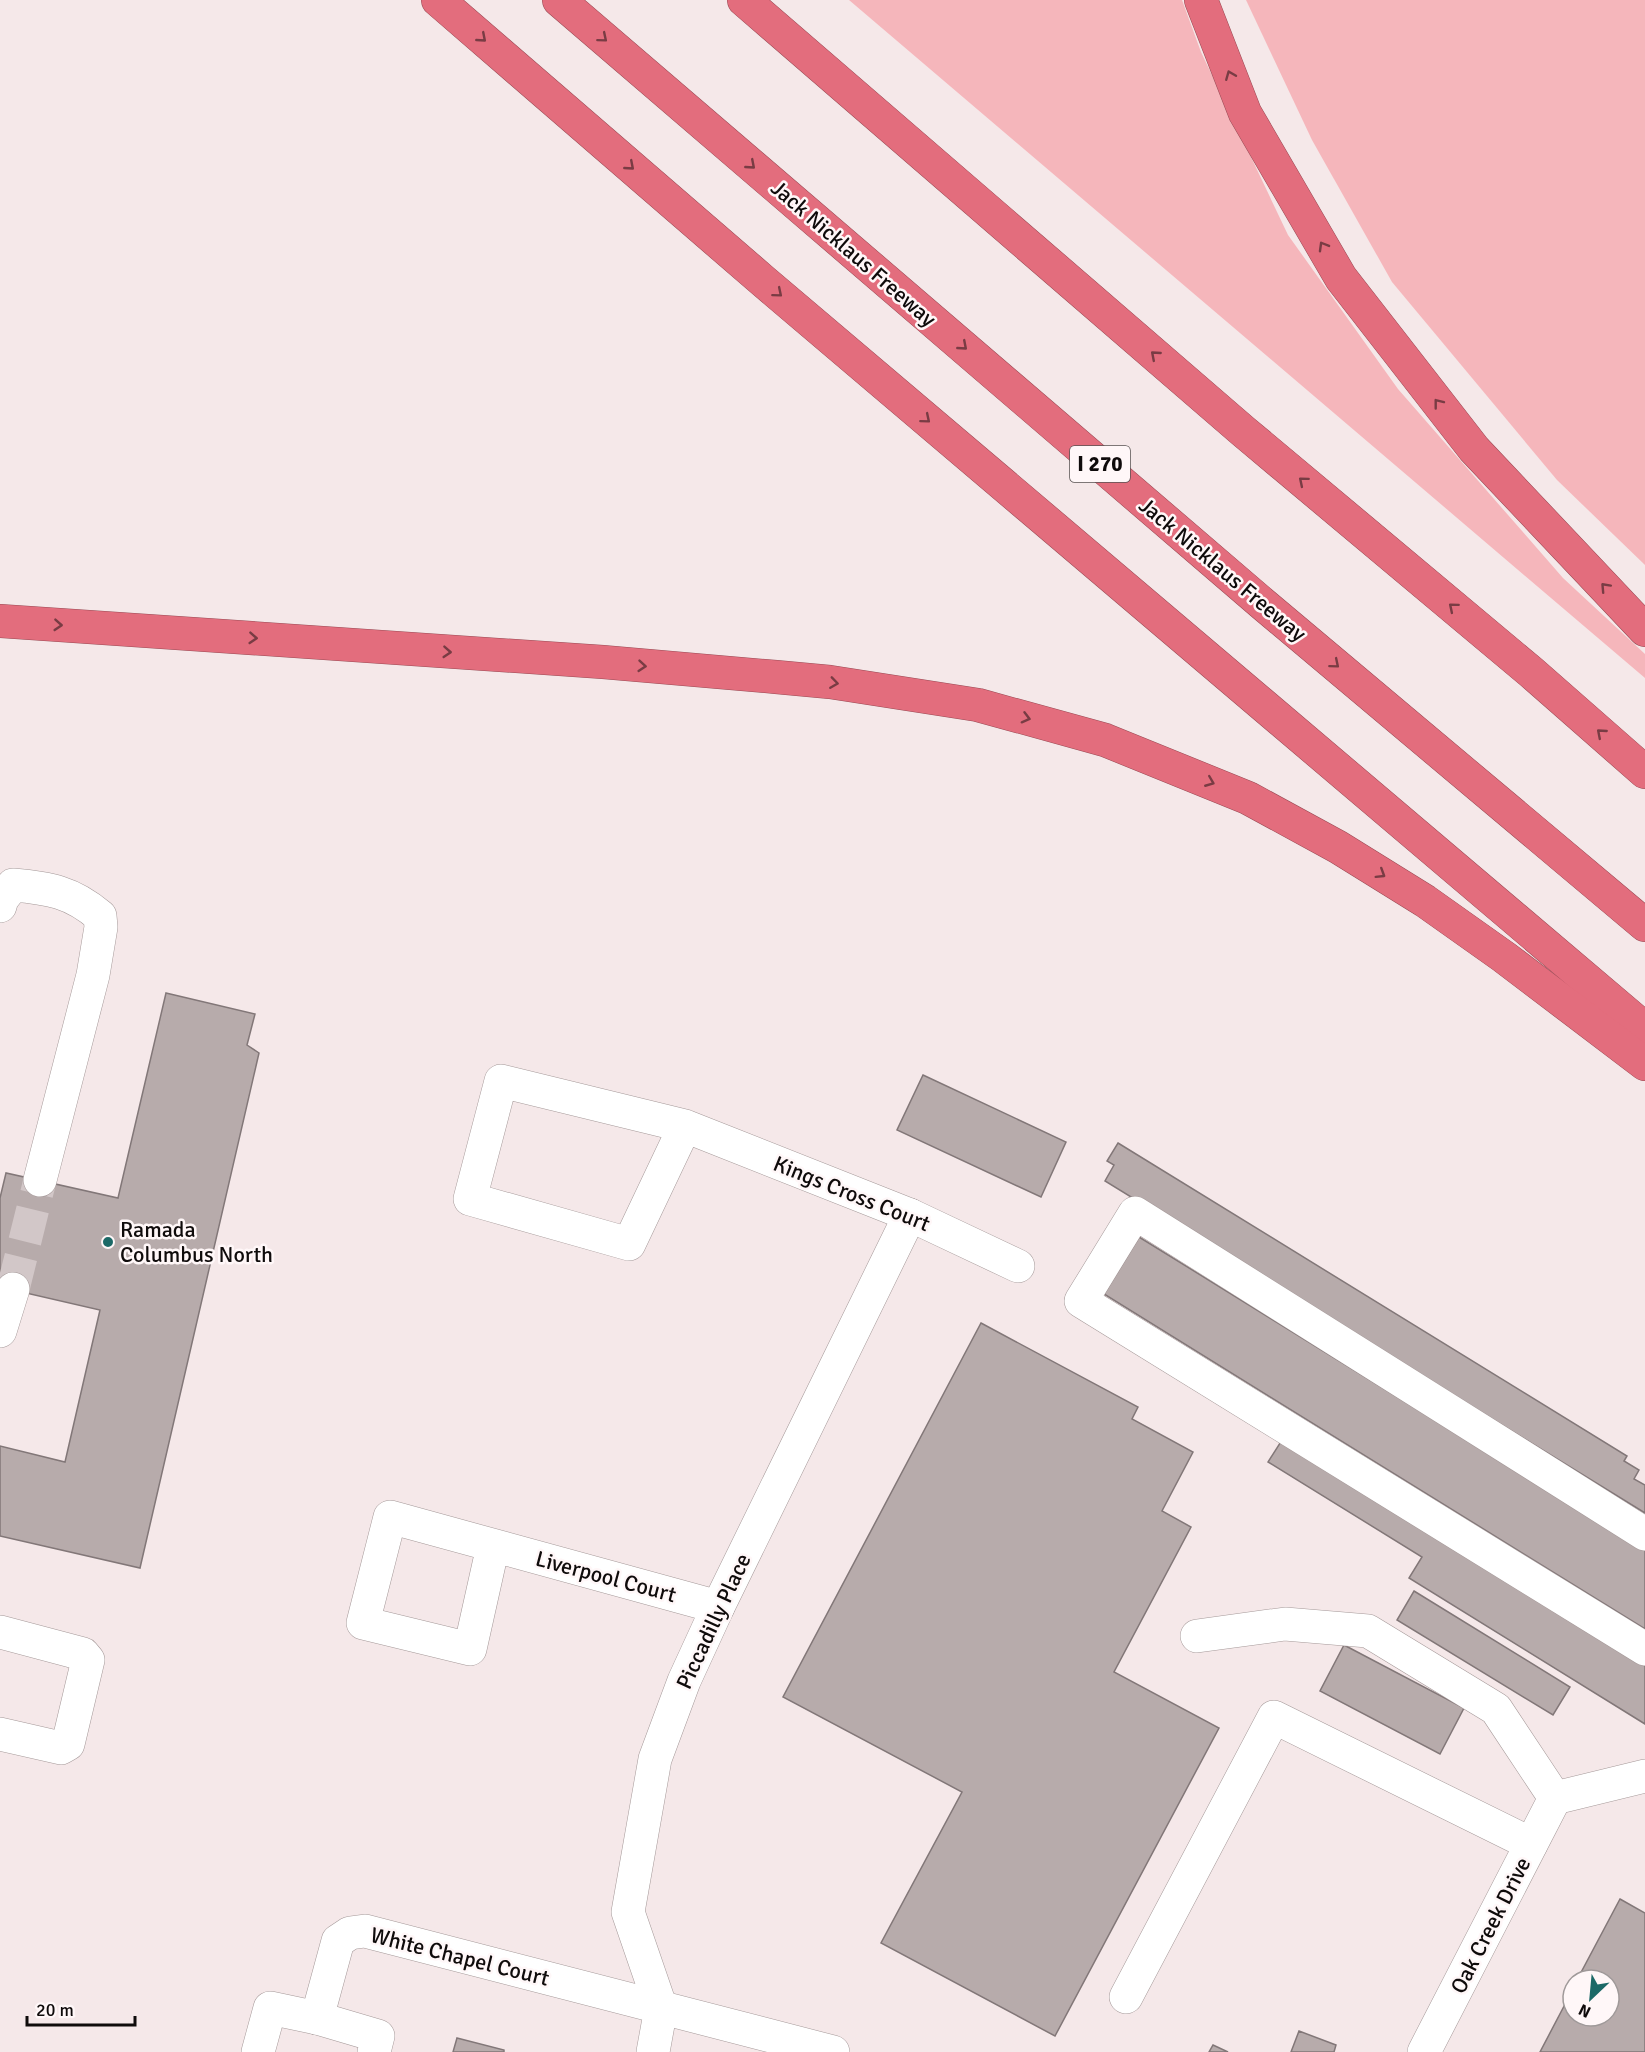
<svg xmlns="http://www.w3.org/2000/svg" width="1645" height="2052" font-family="Signika,sans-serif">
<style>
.green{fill:#f5b6bb}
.building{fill:#b7abab;stroke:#827778;stroke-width:1.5}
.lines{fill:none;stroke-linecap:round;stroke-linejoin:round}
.minor-tunnel{stroke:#d2c7c8;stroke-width:33;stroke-dasharray:33 16;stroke-linecap:butt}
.minor-casing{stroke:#a59999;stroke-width:34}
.highway-casing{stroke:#994b55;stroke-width:34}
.minor{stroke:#fff;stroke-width:33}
.highway{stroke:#e36d7d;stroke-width:33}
.oneway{stroke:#793c44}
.poi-dot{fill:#1c6967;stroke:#fff7f8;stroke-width:2}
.labels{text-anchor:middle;stroke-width:5;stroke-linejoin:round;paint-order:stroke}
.shield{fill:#fff7f8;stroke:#575252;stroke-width:1.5}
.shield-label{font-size:21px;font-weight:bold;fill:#0f0b0b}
.street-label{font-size:22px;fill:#0f0b0b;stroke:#fff7f8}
.poi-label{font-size:22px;fill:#0f0b0b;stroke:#fff7f8;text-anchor:start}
</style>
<rect width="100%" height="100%" fill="#f5e8e9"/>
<!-- green -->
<g class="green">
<polygon points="849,0 1182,0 1201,52 1288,235 1398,389 1563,578 1645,654 1645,678"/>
<polygon points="1246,0 1645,0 1645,565 1557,480 1392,282 1312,140"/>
</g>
<!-- building -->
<g class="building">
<polygon points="166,993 255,1014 247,1045 259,1053 140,1568 0,1536 0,1446 65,1462 100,1310 0,1287 0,1198 6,1173 118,1198"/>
<polygon points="923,1075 1066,1142 1041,1197 897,1130"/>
<polygon points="1118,1143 1627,1456 1624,1461 1639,1470 1634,1479 1645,1485 1645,1513 1105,1181 1114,1165 1107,1161"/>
<polygon points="1139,1237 1645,1550 1645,1629 1104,1294"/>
<polygon points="981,1323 1138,1407 1132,1419 1193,1452 1162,1511 1191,1527 1114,1672 1219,1728 1055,2036 881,1943 962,1792 783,1697"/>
<polygon points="1282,1440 1645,1666 1645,1724 1409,1578 1422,1557 1268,1462"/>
<polygon points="1414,1591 1570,1687 1553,1715 1397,1620"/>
<polygon points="1344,1645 1464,1708 1440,1754 1320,1691"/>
<polygon points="1620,1899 1645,1913 1645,2052 1540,2052 1573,1989 1573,2016 1609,2016 1609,1980 1577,1980"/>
<polygon points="1299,2031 1336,2045 1334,2052 1291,2052"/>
<polygon points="457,2038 504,2050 504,2052 453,2052"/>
<polygon points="1213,2045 1228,2052 1209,2052"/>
</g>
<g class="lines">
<!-- minor-tunnel -->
<polyline class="minor-tunnel" points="13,1289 40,1180"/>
<!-- minor casing -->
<g class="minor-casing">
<g id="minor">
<path d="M0,906L2,899L13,885C49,888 72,892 100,916L101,927L93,975L40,1180"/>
<polyline points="685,1126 629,1244 470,1199 501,1081 685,1126 910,1215 1018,1266"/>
<polyline points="0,1331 13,1289"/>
<polyline points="1645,1534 1135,1213 1081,1301 1645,1649"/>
<polyline points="493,1546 470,1649 363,1623 390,1517 718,1607"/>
<polyline points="0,1632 83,1654 88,1660 68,1744 61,1748 0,1734"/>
<polyline points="1197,1636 1285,1624 1368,1631 1496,1709 1555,1798"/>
<polyline points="1555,1798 1645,1776"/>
<polyline points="1126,1997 1274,1717 1531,1844"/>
<polyline points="317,2018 338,1941 350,1933 365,1931 833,2052"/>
<polyline points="258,2052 270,2008 317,2018 378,2036 374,2052"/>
<polyline points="653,2052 661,2008 628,1912 655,1759 684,1681 718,1607 910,1215"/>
<polyline points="1424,2052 1555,1798"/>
</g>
</g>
<!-- highway casing -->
<g class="highway-casing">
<g id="highway">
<polyline points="438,0 762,280 1645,1029"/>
<polyline points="559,0 1264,605 1645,925"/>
<polyline points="744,0 1243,431 1531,672 1645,772"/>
<polyline points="1201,0 1245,113 1341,278 1474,449 1645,630"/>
<polyline points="0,621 603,662 776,677 830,682 978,705 1105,740 1248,798 1338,847 1425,901 1504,957 1645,1064"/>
</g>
</g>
<!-- minor -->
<use href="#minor" class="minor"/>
<!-- highway -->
<use href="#highway" class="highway"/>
</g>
<!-- one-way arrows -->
<defs><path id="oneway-chevron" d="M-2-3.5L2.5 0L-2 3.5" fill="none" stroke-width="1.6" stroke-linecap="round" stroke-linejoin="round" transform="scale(1.5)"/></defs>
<g class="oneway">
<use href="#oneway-chevron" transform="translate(482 38) rotate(41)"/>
<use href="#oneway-chevron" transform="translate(603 38) rotate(40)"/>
<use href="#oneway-chevron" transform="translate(1230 75) rotate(-112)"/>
<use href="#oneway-chevron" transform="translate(751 165) rotate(41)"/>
<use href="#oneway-chevron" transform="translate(630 166) rotate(41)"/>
<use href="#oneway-chevron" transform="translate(1323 246) rotate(-120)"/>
<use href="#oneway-chevron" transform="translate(778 293) rotate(40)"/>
<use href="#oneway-chevron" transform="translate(963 346) rotate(41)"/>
<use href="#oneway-chevron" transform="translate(1155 355) rotate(-139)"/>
<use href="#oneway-chevron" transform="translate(1438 403) rotate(-128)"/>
<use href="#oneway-chevron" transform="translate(926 419) rotate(40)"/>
<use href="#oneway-chevron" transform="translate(1303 481) rotate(-140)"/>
<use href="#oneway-chevron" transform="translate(1605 587) rotate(-133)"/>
<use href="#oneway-chevron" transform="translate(1453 607) rotate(-140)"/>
<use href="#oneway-chevron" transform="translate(58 625) rotate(4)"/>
<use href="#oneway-chevron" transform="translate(253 638) rotate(4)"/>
<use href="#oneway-chevron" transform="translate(447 652) rotate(4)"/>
<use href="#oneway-chevron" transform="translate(1335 664) rotate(40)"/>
<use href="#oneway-chevron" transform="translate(642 666) rotate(5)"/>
<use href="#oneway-chevron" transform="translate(834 683) rotate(8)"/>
<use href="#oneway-chevron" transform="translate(1026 718) rotate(15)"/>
<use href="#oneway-chevron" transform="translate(1601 733) rotate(-139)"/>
<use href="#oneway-chevron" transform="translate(1210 782) rotate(22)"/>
<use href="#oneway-chevron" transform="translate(1381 874) rotate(32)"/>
</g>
<!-- markers -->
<circle class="poi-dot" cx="108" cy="1242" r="6"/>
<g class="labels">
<!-- shield labels -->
<rect class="shield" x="1070" y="446" width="60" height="36" rx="4.5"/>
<g class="shield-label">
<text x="1100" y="471">I 270</text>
</g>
<!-- street labels -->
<g class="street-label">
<text transform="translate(854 253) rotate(41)" y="8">Jack Nicklaus Freeway</text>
<text transform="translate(1223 569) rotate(40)" y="8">Jack Nicklaus Freeway</text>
<text transform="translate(852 1193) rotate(22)" y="8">Kings Cross Court</text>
<text transform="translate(606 1576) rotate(15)" y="8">Liverpool Court</text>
<text transform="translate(713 1621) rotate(-65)" y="8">Piccadilly Place</text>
<text transform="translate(1490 1925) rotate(-63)" y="8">Oak Creek Drive</text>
<text transform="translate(460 1956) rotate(14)" y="8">White Chapel Court</text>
</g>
<!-- poi labels -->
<g class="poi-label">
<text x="120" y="1237">Ramada<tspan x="120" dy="25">Columbus North</tspan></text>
</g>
</g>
<!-- north arrow -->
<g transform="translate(1591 1998) rotate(206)"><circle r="28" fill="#fff7f8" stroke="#9f9999" stroke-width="1.5"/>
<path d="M0-4.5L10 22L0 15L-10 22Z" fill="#1c6967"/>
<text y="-9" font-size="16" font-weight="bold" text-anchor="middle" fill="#0f0b0b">N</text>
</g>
<!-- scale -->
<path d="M27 2016v9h108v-9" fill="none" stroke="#0f0b0b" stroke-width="3"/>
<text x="36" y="2016" font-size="18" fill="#0f0b0b" stroke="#fff7f8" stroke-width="4.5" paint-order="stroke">20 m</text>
</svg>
